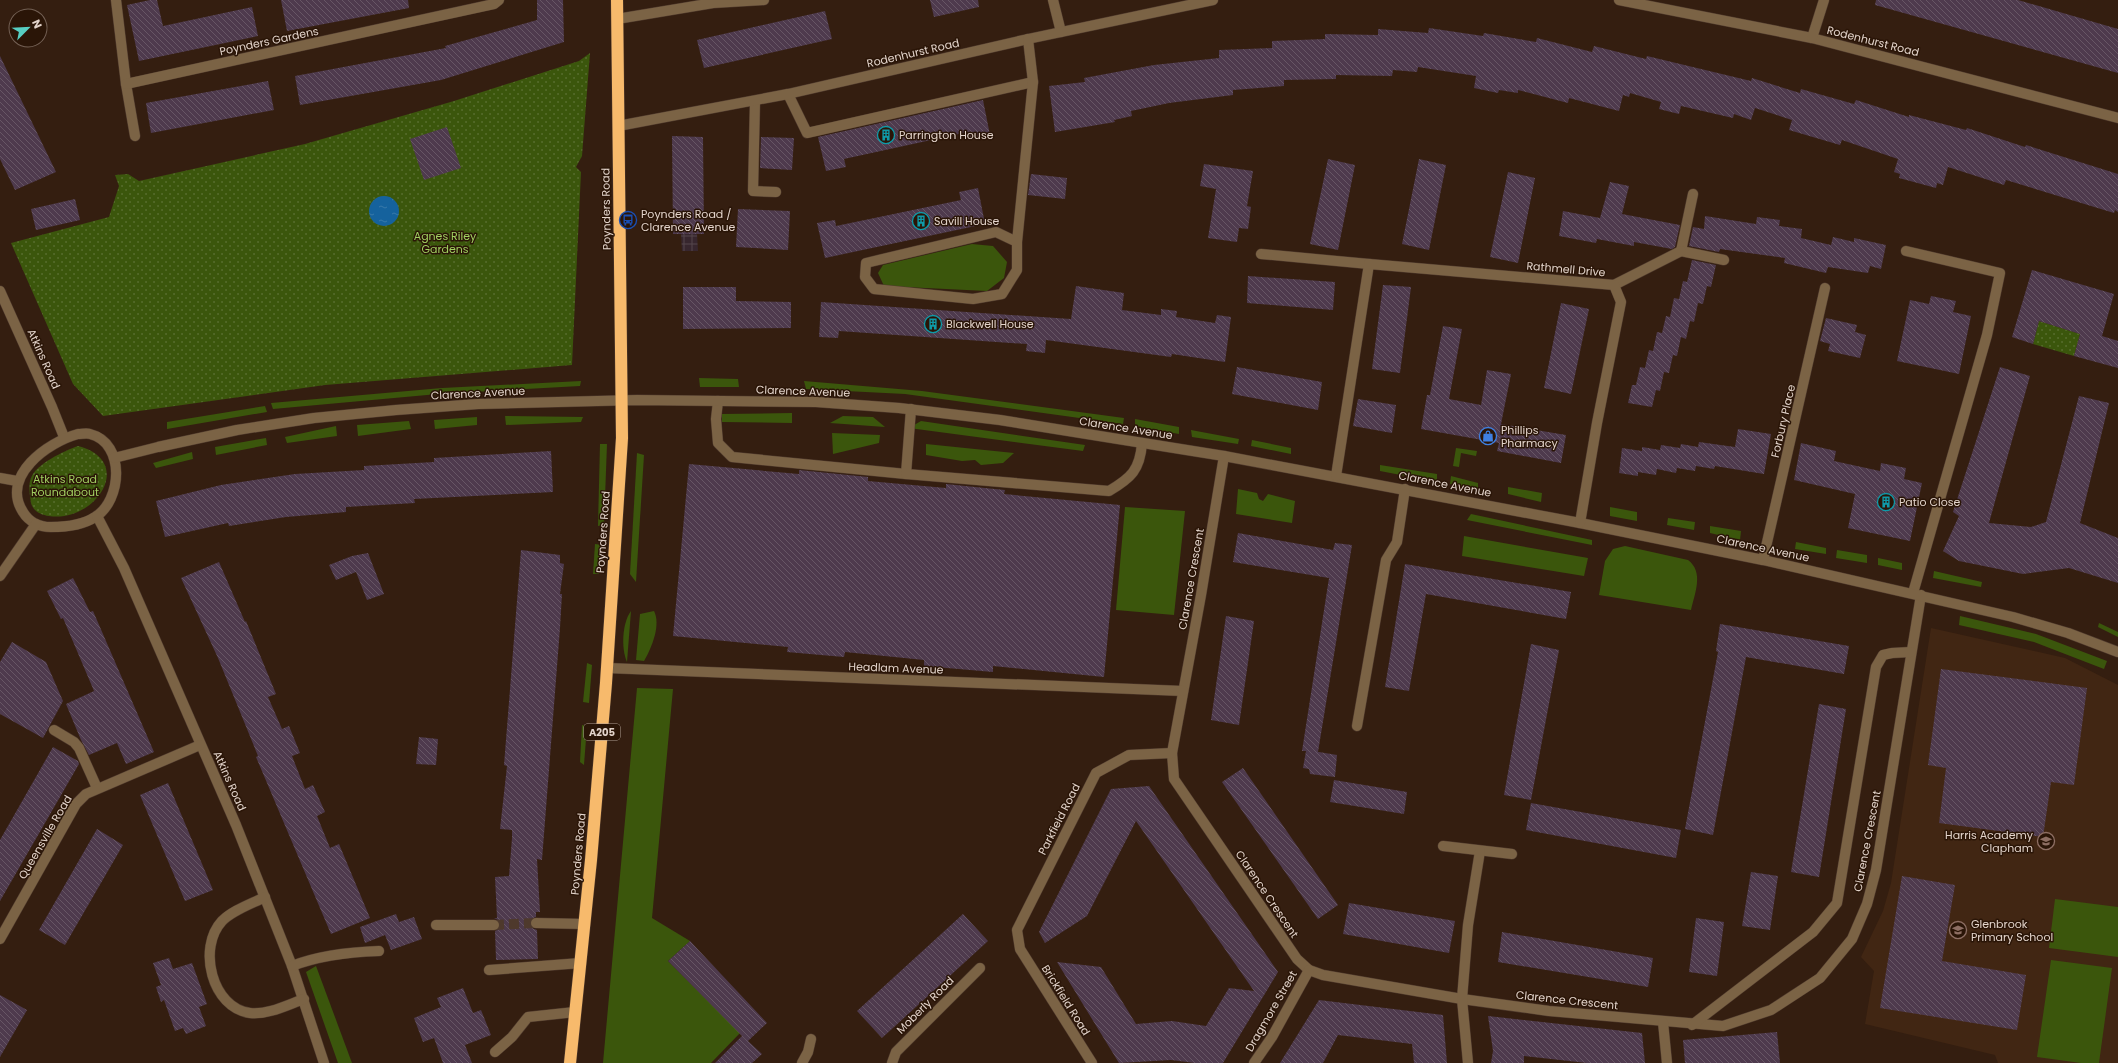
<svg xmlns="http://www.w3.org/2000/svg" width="2118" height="1063" font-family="Poppins,sans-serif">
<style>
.built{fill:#412613}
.industrial{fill:url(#industrial-grid)}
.grass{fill:#3b560c}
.park{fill:url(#park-dots)}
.water{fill:url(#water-ripples)}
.building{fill:url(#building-back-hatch)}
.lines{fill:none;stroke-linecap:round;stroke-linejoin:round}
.minor-tunnel{stroke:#4e392c;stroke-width:10;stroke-dasharray:10 5;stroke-linecap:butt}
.minor-casing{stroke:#503b2e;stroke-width:11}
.highway-casing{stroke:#503b2e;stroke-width:13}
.minor{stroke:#7b6345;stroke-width:10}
.highway{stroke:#f7ba6c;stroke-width:12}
.labels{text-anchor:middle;stroke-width:3;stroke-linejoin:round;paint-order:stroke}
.shield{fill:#2a1507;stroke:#ac9b90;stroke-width:1}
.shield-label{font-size:10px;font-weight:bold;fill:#e3d4cb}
.street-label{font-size:11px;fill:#e3d4cb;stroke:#2a1507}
.poi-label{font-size:11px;fill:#e3d4cb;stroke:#2a1507;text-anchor:start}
.park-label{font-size:11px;fill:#a1d061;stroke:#2a1507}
</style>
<defs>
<pattern id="industrial-grid" width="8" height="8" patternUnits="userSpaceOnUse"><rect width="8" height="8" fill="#37262e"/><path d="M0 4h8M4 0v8" fill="none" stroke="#54454b"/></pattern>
<pattern id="park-dots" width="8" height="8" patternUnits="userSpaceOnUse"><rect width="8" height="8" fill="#3b560c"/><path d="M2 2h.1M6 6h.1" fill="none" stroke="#576d2e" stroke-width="1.8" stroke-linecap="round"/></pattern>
<pattern id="water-ripples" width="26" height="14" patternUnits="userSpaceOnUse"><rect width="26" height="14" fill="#15629d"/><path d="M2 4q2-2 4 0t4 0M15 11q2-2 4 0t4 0" fill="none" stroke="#3778a9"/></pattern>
<pattern id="building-back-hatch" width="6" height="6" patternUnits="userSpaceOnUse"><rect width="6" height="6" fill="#4e3a4d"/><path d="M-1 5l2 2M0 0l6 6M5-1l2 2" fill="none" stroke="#675665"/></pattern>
</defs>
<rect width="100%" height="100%" fill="#341e10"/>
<!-- built -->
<polygon class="built" points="1931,628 2065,658 2118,685 2118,1063 1998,1063 1995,1055 1865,1024 1874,971 1861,957 1883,911 1891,883"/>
<!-- industrial -->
<polygon class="industrial" points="681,234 697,234 698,251 682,251"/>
<!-- grass -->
<g class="grass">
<polygon points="972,244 993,246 1007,262 1004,278 987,291 884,286 878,273 883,265"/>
<polygon points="699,378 738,379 739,387 700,387"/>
<polygon points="581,381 580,386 438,394 273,409 271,403 442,388"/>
<polygon points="804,381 922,391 1124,418 1123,424 905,394 806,389"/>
<polygon points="265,406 267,412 167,429 167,422"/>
<polygon points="792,413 792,423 722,422 722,414"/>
<polygon points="505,416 583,417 581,422 506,425"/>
<polygon points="843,416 873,417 885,427 830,423"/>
<polygon points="477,417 477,425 435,429 434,420"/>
<polygon points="1135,419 1179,427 1179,434 1135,426"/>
<polygon points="409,421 411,429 358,436 357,425"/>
<polygon points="921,421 1085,445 1083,451 909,428"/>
<polygon points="336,426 337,436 287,443 285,437"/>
<polygon points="1191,430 1239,439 1238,444 1192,437"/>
<polygon points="832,433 880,435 879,443 833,454"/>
<polygon points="266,438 267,445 216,455 215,447"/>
<polygon points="1252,440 1291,448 1291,454 1251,446"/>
<polygon points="600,444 607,444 604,525 598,526"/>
<polygon points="926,444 1014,453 1003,463 981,465 975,460 962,461 926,455"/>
<polygon points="1456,448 1477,451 1476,456 1461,453 1459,467 1453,466"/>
<polygon points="192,452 193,459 156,468 153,463"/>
<polygon points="637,453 644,455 636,582 630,574"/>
<polygon points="1380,465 1437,474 1437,482 1380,471"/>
<polygon points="1451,476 1478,483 1478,489 1450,484"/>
<polygon points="1508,487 1542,493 1541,502 1508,494"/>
<polygon points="1238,489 1257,493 1259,499 1263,501 1268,494 1295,501 1292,523 1236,514"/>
<polygon points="1125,507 1185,511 1174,615 1116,610"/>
<polygon points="1610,507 1637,512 1637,521 1610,516"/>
<polygon points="1471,514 1592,540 1592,545 1467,520"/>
<polygon points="1668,518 1695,522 1694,530 1667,525"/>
<polygon points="1710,526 1741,531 1740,540 1710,533"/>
<polygon points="1464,536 1588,558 1584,576 1462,556"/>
<polygon points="1796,542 1826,548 1826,554 1795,549"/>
<polygon points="595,544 603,545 599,574 593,574"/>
<path d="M1625,546L1688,560C1704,572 1695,593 1691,610L1599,595L1605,561L1613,549Z"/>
<polygon points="1837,550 1867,555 1867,563 1836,558"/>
<polygon points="1878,558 1902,563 1902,570 1878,565"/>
<polygon points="1934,571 1982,582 1981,587 1933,578"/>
<path d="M631,611L627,662C621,649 622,623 631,611Z"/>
<path d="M654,611C661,625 652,647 644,661L636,660L640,614Z"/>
<polygon points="1960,616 2036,634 2107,661 2104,669 2034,642 1959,625"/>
<polygon points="2099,623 2118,632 2118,637 2098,627"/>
<polygon points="587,663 592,665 589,703 583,702"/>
<polygon points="637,688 673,689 652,918 690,941 668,961 740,1033 711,1063 603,1063"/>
<polygon points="582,725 587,726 584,765 580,762"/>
<polygon points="2055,899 2118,907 2118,957 2049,948"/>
<polygon points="2051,960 2112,968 2099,1063 2081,1063 2037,1057"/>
<polygon points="316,966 352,1063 338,1063 306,972"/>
</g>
<!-- park -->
<g class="park">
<polygon points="590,53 582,156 576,167 581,172 572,365 325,385 103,416 73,384 11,243 109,217 119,186 115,175 128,174 139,181 305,144 454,101 579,61"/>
<polygon points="2039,321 2080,334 2074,356 2033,344"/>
<path d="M78,446C136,461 96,523 49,516C41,515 33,511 31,503C30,496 28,485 31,478C36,464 64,451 78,446Z"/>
</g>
<!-- water -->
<circle class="water" cx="384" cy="211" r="15"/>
<!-- building -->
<g class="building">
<polygon points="150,0 157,0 163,26 252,7 258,36 139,61 127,5"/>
<polygon points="281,0 408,0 409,8 287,31"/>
<polygon points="537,0 563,0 564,42 441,80 300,105 295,76 446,48 445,46 537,20"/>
<polygon points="930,0 978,0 979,7 934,17"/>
<polygon points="1876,0 2018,0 2118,29 2118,73 1875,5"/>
<polygon points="825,11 832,39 704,68 697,40"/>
<polygon points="1429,28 1483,36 1484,33 1536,42 1537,38 1592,52 1594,46 1646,59 1647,56 1751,81 1752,78 1800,93 1801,89 1854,104 1856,100 1909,117 1909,115 1966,130 1967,128 2025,147 2026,145 2118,174 2118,212 2115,210 2114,213 2006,180 2004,185 1948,167 1943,185 1937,183 1936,188 1899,178 1900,174 1894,172 1898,159 1842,140 1840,145 1789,130 1792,120 1755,108 1751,120 1734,114 1733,118 1681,106 1679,114 1659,109 1661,102 1630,93 1629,97 1623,95 1619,111 1569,98 1568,103 1518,90 1518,93 1499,90 1498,93 1474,88 1476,76 1418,67 1417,72 1393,70 1392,76 1336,75 1336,79 1284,80 1284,86 1233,90 1233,95 1169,103 1131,111 1132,116 1114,120 1115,122 1055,132 1049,86 1085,82 1084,78 1154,65 1219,58 1219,50 1272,48 1272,41 1325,39 1325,34 1378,35 1378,29 1428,33"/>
<polygon points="0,56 56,172 15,190 0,159"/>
<polygon points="268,81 274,110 151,133 146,103"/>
<polygon points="983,100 990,135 970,140 968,132 844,159 846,167 826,171 818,137"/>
<polygon points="447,127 461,168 424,180 410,139"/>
<polygon points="672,136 703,137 704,234 673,234"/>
<polygon points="761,137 794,138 792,170 760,168"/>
<polygon points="1328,159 1355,165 1338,250 1310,244"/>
<polygon points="1419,159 1446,165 1429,250 1402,244"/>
<polygon points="1204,164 1253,171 1247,206 1251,207 1248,229 1239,228 1237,242 1208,238 1216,189 1200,186"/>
<polygon points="1508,172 1535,178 1518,263 1490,257"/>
<polygon points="1031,174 1067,178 1065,199 1028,195"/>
<polygon points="1610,182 1629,186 1622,214 1680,225 1675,247 1672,249 1634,242 1634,246 1597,239 1596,243 1559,236 1563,211 1600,218"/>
<polygon points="978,188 985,224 825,258 817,223 835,220 836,226 961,200 959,192"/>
<polygon points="75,199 80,220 36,230 31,209"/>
<polygon points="738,209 790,211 788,250 736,247"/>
<polygon points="1705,216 1756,224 1757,217 1780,220 1779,226 1802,229 1801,238 1831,245 1833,237 1854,242 1854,238 1886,245 1881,269 1870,266 1868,273 1828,267 1826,273 1784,263 1785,258 1720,249 1719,252 1689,246 1693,227 1704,229"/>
<polygon points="1692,260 1716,265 1711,287 1707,286 1703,304 1698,303 1694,322 1690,321 1686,339 1681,337 1677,356 1673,355 1669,373 1664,372 1660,391 1656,390 1652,407 1628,403 1632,385 1636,385 1640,367 1645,368 1649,350 1653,351 1657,332 1662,333 1666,316 1670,317 1674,298 1679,299 1683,281 1687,282"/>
<polygon points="2032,270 2114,294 2102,336 2118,341 2118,368 2074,356 2080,334 2039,321 2033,344 2012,337"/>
<polygon points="1248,276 1335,282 1333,310 1247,303"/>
<polygon points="1383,285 1411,287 1400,373 1372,369"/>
<polygon points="1076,286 1124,293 1122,310 1161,315 1161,309 1177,311 1176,317 1215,323 1217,315 1231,317 1225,362 1172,354 1171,357 1046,340 1045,353 1026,351 1027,344 839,331 838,338 819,337 821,302 1071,319"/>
<polygon points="683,287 736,287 736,301 791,302 791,328 683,329"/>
<polygon points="1931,296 1956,301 1953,312 1971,316 1959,374 1897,361 1910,300 1929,304"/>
<polygon points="1561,303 1589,309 1571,394 1544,388"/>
<polygon points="1826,318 1857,325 1855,332 1866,335 1860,358 1828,351 1830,344 1820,341"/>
<polygon points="1443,326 1462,329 1449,399 1481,405 1487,370 1511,374 1501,424 1566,435 1561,463 1497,451 1499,443 1421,429 1427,395 1430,395"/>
<polygon points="1237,367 1322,382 1318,410 1232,394"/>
<polygon points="2000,367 2030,376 1989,523 2031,527 2046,522 2079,396 2109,403 2080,523 2118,538 2118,583 2069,568 2023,574 1959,561 1943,551 1959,516 1953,512"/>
<polygon points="1358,399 1396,405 1392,433 1353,426"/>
<polygon points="1738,429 1771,434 1764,474 1715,466 1714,469 1696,466 1695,471 1677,468 1676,473 1657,469 1656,475 1638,472 1638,476 1619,473 1622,448 1642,451 1642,447 1660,450 1661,445 1680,448 1681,444 1698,447 1699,442 1735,447"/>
<polygon points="1801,443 1836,451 1834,461 1880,471 1881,463 1906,468 1904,479 1922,483 1910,541 1848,528 1855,494 1794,480"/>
<polygon points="551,451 553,492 414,499 415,503 346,507 346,512 286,517 229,526 228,523 165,537 156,501 221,485 295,474 364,470 364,466 434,462 434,458"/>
<polygon points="689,464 799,474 799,470 868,477 868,481 946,488 946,484 975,487 1005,490 1004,494 1120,505 1104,677 993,666 993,672 924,666 924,660 845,652 844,657 821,655 787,652 788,647 673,636"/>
<polygon points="1238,533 1333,550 1335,543 1352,545 1318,752 1313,751 1337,755 1335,777 1310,774 1309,769 1303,768 1306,751 1302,751 1329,578 1233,562"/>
<polygon points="521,550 560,555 560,563 564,564 560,594 562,594 560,628 542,860 537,859 540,912 536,912 536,917 533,918 530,922 532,928 537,930 538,959 496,960 495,931 499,929 500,925 498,920 494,918 497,918 495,877 509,876 512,838 512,830 500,829 507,766 504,765"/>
<polygon points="368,553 384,594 367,600 356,572 336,580 329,565 352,556"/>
<polygon points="219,562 245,622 246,621 276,694 268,697 282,729 289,726 300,753 292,756 305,789 313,785 325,812 317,816 330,848 339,844 370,918 331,934 256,757 258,756 218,658 181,578"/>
<polygon points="1405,564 1571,592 1566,619 1426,594 1409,691 1385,687"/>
<polygon points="73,578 90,612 93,611 154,752 126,764 117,743 89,755 81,740 66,704 94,691 63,618 61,619 47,591"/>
<polygon points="1226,616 1254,621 1239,725 1211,720"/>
<polygon points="1720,624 1849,646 1844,674 1746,657 1713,835 1685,829 1718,652 1716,651"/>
<polygon points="12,642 46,662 63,701 43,738 0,714 0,662"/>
<polygon points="1531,644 1559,650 1531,800 1504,795"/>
<polygon points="1941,669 2087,688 2074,785 2051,782 2043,837 1939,823 1946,768 1928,765"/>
<polygon points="1819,704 1846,709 1819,877 1791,872"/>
<polygon points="419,737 438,739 436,765 416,764"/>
<polygon points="53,747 78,761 79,764 0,901 0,840"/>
<polygon points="1243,768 1338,905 1318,919 1222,782"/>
<polygon points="1334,780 1407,792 1404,814 1330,802"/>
<polygon points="168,783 213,890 185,901 140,795"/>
<polygon points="1149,786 1278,972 1223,1063 1195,1063 1171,1060 1119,1063 1057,962 1101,967 1136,1024 1172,1021 1206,1026 1229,988 1254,991 1136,821 1087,916 1045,943 1039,932 1111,789"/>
<polygon points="1531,803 1681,830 1676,858 1526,830"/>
<polygon points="97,829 123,845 65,945 39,930"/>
<polygon points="1751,872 1778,876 1770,930 1742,926"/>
<polygon points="1902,876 1955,885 1942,961 2026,975 2017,1030 1880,1008"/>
<polygon points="1349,903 1455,921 1449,953 1343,934"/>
<polygon points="396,914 399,922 414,917 422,939 391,950 385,935 365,943 360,927"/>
<polygon points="963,914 988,941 882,1038 857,1011"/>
<polygon points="1696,918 1724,922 1717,976 1689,972"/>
<polygon points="1502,932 1653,958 1648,987 1498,962"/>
<polygon points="690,941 767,1023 748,1041 762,1054 752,1063 715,1063 742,1036 747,1041 668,961"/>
<polygon points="169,958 173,969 192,963 207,1004 199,1007 206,1026 186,1034 183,1028 175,1031 164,1000 161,1002 156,987 161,985 153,963"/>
<polygon points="463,988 473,1013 481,1010 491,1035 465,1045 472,1063 443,1063 434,1038 423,1042 414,1018 441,1007 437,998"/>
<polygon points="0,995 27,1010 0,1057"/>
<polygon points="1319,1000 1443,1015 1447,1063 1414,1063 1412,1044 1338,1035 1323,1063 1280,1063"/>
<polygon points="1488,1016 1642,1033 1645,1063 1587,1063 1524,1056 1524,1063 1491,1063 1493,1051"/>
<polygon points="1777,1032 1780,1063 1685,1063 1683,1040"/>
</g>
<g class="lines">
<!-- minor-tunnel -->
<polyline class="minor-tunnel" points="494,925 536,923"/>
<!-- minor casing -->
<g class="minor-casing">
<g id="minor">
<polyline points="116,0 126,84 135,136"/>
<polyline points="1053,0 1061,32"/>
<polyline points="1619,0 1812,38 2118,118"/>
<polyline points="617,19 713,3 764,0"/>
<polyline points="1812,38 1824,0"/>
<polyline points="126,84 494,4 499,0"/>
<polyline points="788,94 807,133 1033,82"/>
<polyline points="755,101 753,191 776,192"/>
<polyline points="618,126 788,94 1028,39 1213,0"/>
<polyline points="1017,242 996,232 866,263 865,277 874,289 973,299 1002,294 1017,270 1017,242 1033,82 1028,39"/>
<polyline points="1681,251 1693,194"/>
<polyline points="1681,251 1724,260"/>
<polyline points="1906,251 2000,273 1987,335 1913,593"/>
<polyline points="1261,254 1369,264"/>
<polyline points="1614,285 1681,251"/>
<polyline points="0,291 52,407 64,437"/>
<polyline points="718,401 716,419 718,443 732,457 906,474"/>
<path d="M911,409L906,474L1109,491C1131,478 1140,470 1142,443"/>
<path d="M78,434C82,434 87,433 90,434C126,443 122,501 95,517C83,525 66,527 51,527C40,527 29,522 23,512C0,476 48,442 78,434Z"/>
<polyline points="1224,456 1201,595 1172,753 1174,779 1297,959 1309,970 1323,975 1462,999 1549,1011 1723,1026 1771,1010 1820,978 1852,939 1867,904 1876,870 1921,595"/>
<polyline points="114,458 158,447 237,430 314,418 396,410 478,404 637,400 816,402 899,408 1000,420 1224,456 1580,523 1763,560 2013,617 2068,633 2118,652"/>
<polyline points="1336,476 1369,264 1614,285 1621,302 1597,423 1580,523"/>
<polyline points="0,478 17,481"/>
<polyline points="97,516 124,568 236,825 292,966 324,1063"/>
<polyline points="1763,560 1825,288"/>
<polyline points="0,576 36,524"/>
<polyline points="607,668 1183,691"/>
<polyline points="1357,726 1386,560 1397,542 1405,489"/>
<polyline points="54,730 74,742 79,748 97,788"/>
<polyline points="1443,846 1512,854"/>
<path d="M265,897C251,904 233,910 222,921C197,948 212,1008 250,1013C268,1015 287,1005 304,999"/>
<polyline points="536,923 585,924"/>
<polyline points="436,925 494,925"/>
<polyline points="0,939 76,804 86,794 200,745"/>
<path d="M292,966C320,955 349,952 379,951"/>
<polyline points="489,970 581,963"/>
<polyline points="1663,1022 1667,1063"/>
<polyline points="1692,1025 1813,932 1837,903 1876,667 1883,655 1892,653 1911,652"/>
<polyline points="495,1052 512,1037 528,1017 575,1012"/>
<polyline points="802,1063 808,1052 811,1039"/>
<polyline points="892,1063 896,1052 980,968"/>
<polyline points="1092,1063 1020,949 1017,930 1096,773 1129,755 1172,753"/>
<polyline points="1254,1063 1272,1037 1309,970"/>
<polyline points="1468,1063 1462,999 1468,925 1480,851"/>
</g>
</g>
<!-- highway casing -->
<g class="highway-casing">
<polyline id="highway" points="570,1063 591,860 606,683 622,438 617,0"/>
</g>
<!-- minor -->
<use href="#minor" class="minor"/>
<!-- highway -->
<use href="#highway" class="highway"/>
</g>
<!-- icons -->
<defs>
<g id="building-ring" transform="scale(0.9)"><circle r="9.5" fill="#2a1507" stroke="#0f9aa8" stroke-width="1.5"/><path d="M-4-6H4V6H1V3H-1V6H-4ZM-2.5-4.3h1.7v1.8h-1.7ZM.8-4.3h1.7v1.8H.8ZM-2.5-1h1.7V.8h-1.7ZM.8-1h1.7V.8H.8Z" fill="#0f9aa8"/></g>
<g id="bus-ring" transform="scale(0.9)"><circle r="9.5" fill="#2a1507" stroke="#1a4fb4" stroke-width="1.5"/><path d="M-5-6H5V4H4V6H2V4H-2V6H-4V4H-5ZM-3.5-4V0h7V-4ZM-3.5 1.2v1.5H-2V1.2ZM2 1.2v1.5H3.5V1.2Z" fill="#1a4fb4"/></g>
<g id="shop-ring" transform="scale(0.9)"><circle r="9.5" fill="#2a1507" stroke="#3f7fe0" stroke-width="1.5"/><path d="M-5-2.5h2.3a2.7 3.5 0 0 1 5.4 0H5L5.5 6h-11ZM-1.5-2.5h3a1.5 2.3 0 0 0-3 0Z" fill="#3f7fe0"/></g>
<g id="school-ring" transform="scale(0.9)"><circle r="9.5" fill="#2a1507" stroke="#8d6e63" stroke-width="1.5"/><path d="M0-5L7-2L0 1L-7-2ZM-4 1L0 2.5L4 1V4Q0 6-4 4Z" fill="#8d6e63"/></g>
</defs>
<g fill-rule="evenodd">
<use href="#building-ring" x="886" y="135"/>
<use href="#bus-ring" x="628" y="220"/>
<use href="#building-ring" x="921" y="221"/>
<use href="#building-ring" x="933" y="324"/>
<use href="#shop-ring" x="1488" y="436"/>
<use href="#building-ring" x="1886" y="502"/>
<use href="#school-ring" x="2046" y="841"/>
<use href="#school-ring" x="1958" y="930"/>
</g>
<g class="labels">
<!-- shield labels -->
<rect class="shield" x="584" y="724" width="36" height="16" rx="3"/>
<g class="shield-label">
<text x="602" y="736">A205</text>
</g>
<!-- street labels -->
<g class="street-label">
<text transform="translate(269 41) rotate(-12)" y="4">Poynders Gardens</text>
<text transform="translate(1873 41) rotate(14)" y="4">Rodenhurst Road</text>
<text transform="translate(913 53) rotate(-13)" y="4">Rodenhurst Road</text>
<text transform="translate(606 209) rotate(-91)" y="4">Poynders Road</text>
<text transform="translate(1566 269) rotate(5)" y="4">Rathmell Drive</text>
<text transform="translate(44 359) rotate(66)" y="4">Atkins Road</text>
<text transform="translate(803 391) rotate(2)" y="4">Clarence Avenue</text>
<text transform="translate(478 393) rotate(-3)" y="4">Clarence Avenue</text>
<text transform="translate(1783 421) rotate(-77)" y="4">Forbury Place</text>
<text transform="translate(1126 428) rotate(9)" y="4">Clarence Avenue</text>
<text transform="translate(1445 484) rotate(11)" y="4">Clarence Avenue</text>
<text transform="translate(603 532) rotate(-86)" y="4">Poynders Road</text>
<text transform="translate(1763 548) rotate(12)" y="4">Clarence Avenue</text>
<text transform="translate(1191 579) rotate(-80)" y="4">Clarence Crescent</text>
<text transform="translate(896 668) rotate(2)" y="4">Headlam Avenue</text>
<text transform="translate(230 781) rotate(66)" y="4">Atkins Road</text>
<text transform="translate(1059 819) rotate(-63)" y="4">Parkfield Road</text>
<text transform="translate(45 837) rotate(-60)" y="4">Queensville Road</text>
<text transform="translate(1867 841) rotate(-79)" y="4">Clarence Crescent</text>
<text transform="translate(578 854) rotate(-85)" y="4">Poynders Road</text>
<text transform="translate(1267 894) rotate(56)" y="4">Clarence Crescent</text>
<text transform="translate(1066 1000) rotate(58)" y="4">Brickfield Road</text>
<text transform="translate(1567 1000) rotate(6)" y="4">Clarence Crescent</text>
<text transform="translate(925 1005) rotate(-45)" y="4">Moberly Road</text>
<text transform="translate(1271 1011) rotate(-60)" y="4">Dragmore Street</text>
</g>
<!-- poi labels -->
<g class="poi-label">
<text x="899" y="139">Parrington House</text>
<text x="641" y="218">Poynders Road /<tspan x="641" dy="13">Clarence Avenue</tspan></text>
<text x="934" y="225">Savill House</text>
<text x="946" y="328">Blackwell House</text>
<text x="1501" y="434">Phillips<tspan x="1501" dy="13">Pharmacy</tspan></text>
<text x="1899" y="506">Patio Close</text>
<text x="2033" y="839" text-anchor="end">Harris Academy<tspan x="2033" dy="13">Clapham</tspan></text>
<text x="1971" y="928">Glenbrook<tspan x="1971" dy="13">Primary School</tspan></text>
</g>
<!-- park labels -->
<g class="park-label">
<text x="445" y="240">Agnes Riley<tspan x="445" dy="13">Gardens</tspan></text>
<text x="65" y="483">Atkins Road<tspan x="65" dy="13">Roundabout</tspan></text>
</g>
</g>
<!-- north arrow -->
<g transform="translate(28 28) rotate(66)"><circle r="19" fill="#2a1507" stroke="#746155"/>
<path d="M0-3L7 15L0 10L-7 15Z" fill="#57cec2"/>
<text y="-6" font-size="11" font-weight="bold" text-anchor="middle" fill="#e3d4cb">N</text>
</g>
</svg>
